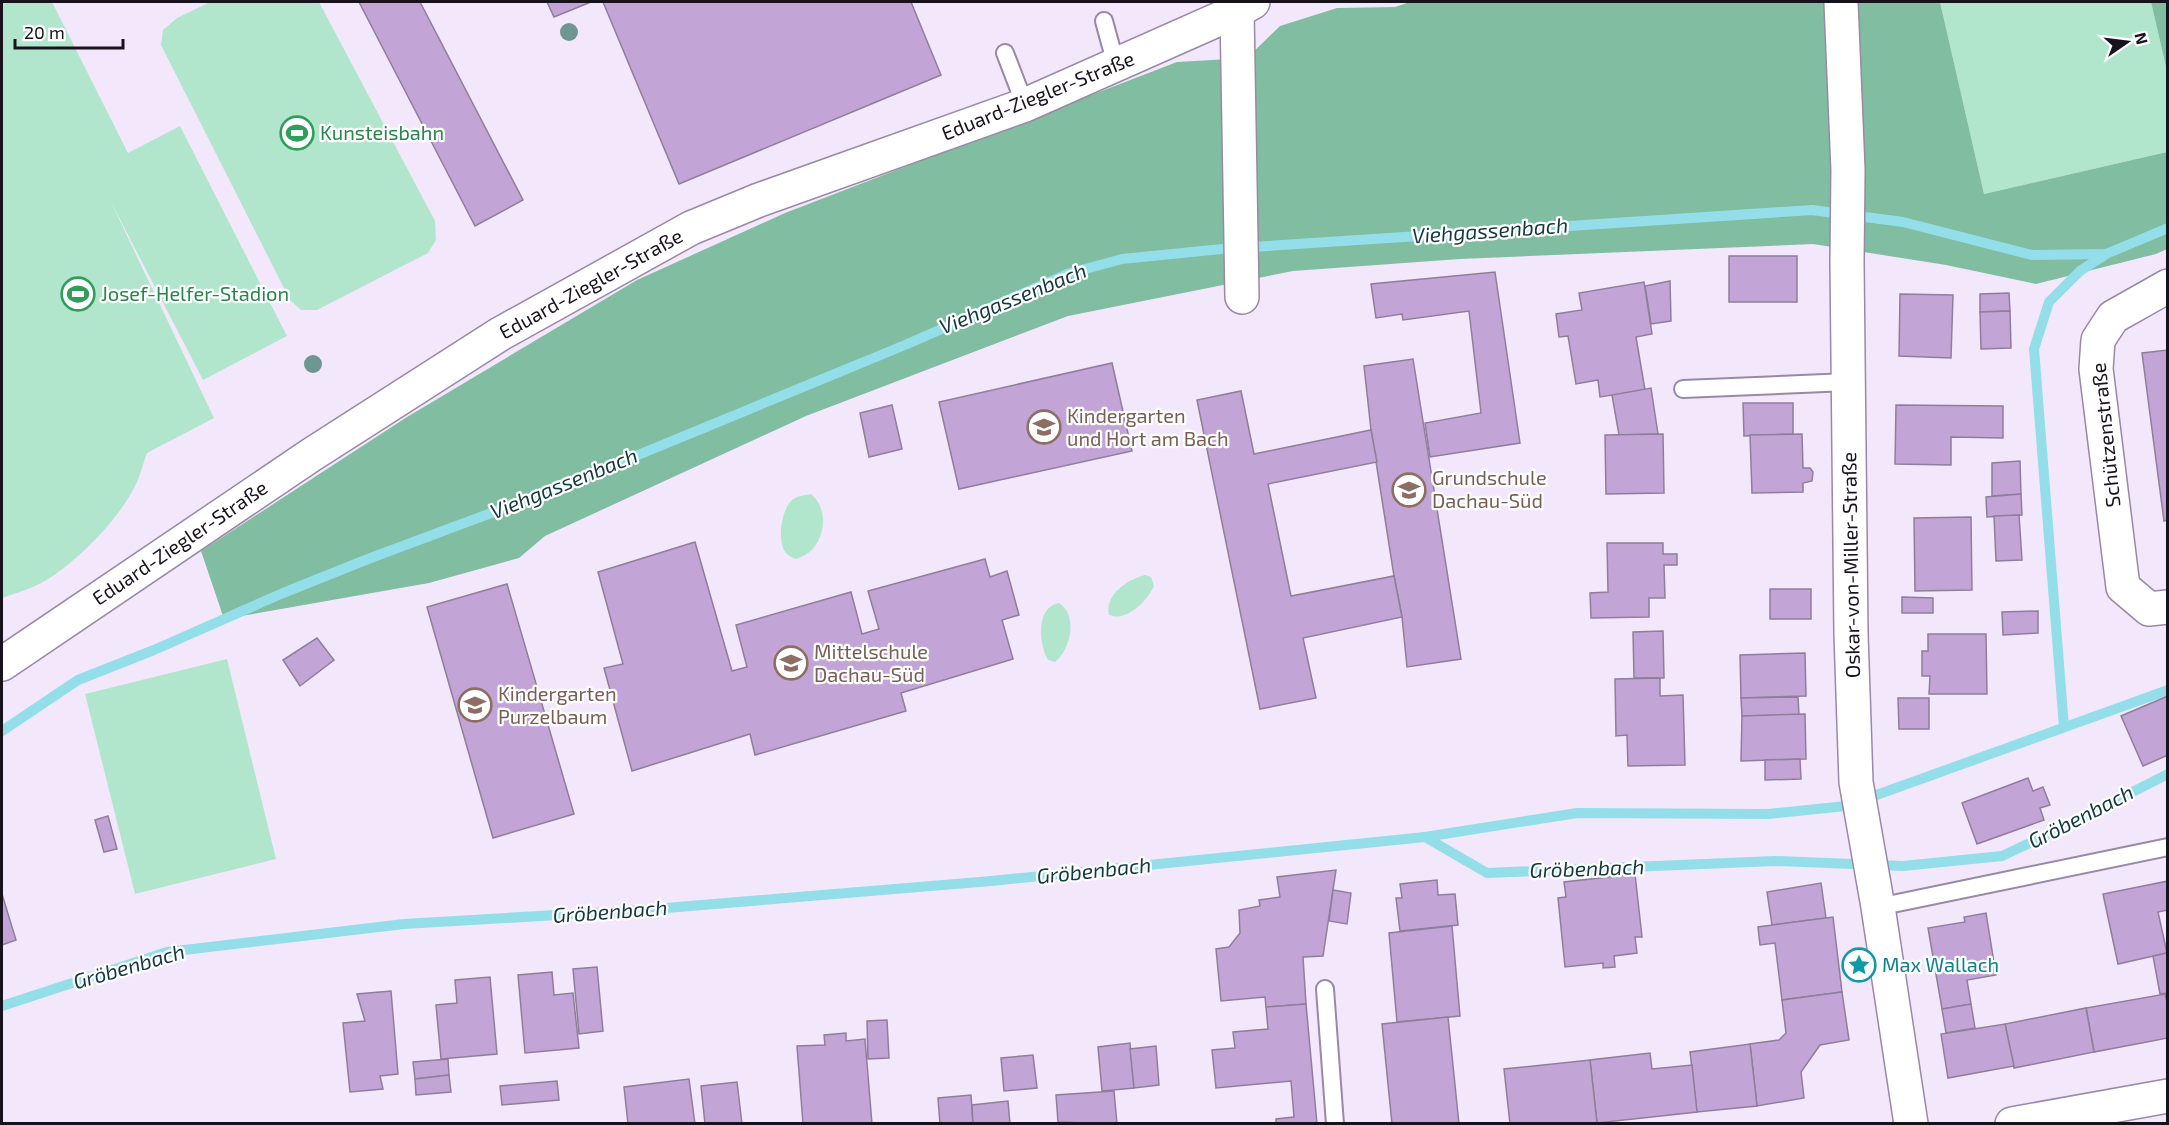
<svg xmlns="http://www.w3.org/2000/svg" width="2169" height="1125" font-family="'Exo 2',sans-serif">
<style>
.green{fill:#b1e6cd}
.forest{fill:#80bda1}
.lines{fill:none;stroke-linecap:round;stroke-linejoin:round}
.stream{stroke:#94dee9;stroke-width:10}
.building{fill:#c2a5d6;stroke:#8f7e9b;stroke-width:1.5}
.lane-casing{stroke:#9988a6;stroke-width:20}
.street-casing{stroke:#9988a6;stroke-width:36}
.lane{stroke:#fff;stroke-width:16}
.street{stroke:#fff;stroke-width:33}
.tree{fill:#6e9791}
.labels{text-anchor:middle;stroke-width:4.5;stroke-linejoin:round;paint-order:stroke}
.street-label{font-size:20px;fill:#18121d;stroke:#fff}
.leisure-label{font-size:20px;fill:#27864d;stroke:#fff;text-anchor:start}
.education-label{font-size:20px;fill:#785e54;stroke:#fff;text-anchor:start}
.culture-label{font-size:20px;fill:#0d838f;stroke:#fff;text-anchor:start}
.water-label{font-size:21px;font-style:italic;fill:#14383d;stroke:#fff}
</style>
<rect width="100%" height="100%" fill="#f3e8fb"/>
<!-- green -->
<g class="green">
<path d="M2,2H52L128,153L180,126L287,336L203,380L110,200L214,418L147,453C143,464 140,477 134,488C116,522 79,560 45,581C31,589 16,593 2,598Z"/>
<polygon points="210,2 319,2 435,221 436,240 428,253 317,310 301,310 290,300 161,45 163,30 177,18"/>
<polygon points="1940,2 2151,2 2167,71 2167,152 1984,194"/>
<path d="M811,494C833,512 823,554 795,559C793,558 789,556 787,554C776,543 781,510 792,500C797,496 805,495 811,494Z"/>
<path d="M1145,575L1151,577L1154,586C1147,601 1127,622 1109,615C1104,594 1129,579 1145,575Z"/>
<path d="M1059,603C1079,616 1070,650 1055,662L1048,660C1039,645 1035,607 1059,603Z"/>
<polygon points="227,659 276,859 135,894 85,694"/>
</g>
<!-- forest -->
<g class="forest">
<polygon points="1410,2 1940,2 1984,194 2167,152 2167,249 2156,254 2036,284 1946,265 1813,244 1460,259 1293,271 1068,316 806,416 545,536 519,558 429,583 224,619 201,551 407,417 637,280 785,213 1177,62 1247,58 1280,26 1337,8 1395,7"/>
<polygon points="2151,2 2167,2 2167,71"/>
</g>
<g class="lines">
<!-- stream -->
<g class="stream">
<polyline points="2064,727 2034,349 2049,302 2080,271 2106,254"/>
<polyline points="2,731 78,680 154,650 283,593 368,559 558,488 905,345 1067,274 1122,259 1222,249 1812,210 1903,222 2032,255 2106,254 2168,228"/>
<polyline points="1425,837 1577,813 1768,814 1846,806 2168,690"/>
<polyline points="2,1006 167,952 404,924 642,910 991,881 1425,837 1487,873 1775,861 1903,866 2002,856 2062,828 2168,774"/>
</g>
</g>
<!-- building -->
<g class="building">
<polygon points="359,2 420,2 523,200 475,226"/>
<polygon points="547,2 591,2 554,17"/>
<polygon points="603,2 911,2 941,75 679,184"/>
<rect x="1729" y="256" width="68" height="46"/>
<polygon points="1495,272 1520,443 1430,457 1425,423 1481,413 1469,311 1403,320 1402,314 1376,318 1371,284"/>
<polygon points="1670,281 1671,321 1651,324 1645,286"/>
<polygon points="1644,282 1652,334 1636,337 1645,390 1600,397 1598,380 1576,384 1568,336 1559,337 1556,314 1582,310 1579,293"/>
<polygon points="2009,293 2010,311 1980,312 1980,294"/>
<polygon points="1900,294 1953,295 1951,358 1899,356"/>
<polygon points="2010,311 2011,348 1981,349 1980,312"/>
<polygon points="2168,350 2168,520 2164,521 2142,353"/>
<polygon points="1413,359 1461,659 1407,667 1402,617 1394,576 1371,430 1364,366"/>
<polygon points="1112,363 1132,451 959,489 939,402"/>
<polygon points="1651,388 1658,434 1619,435 1612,395"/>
<polygon points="1241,391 1254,454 1371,430 1377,462 1268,484 1291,596 1394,576 1402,617 1303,638 1316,698 1260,709 1197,400"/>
<polygon points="1743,403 1793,403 1793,434 1744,436"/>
<polygon points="892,405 902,449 869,457 860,413"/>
<polygon points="1896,405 2003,406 2003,438 1951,437 1951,465 1895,464"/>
<polygon points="1663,434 1664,493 1606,494 1605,435"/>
<polygon points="1802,434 1803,468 1810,468 1813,472 1812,481 1803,483 1803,492 1752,493 1750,435"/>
<polygon points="2020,461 2021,494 1992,496 1992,463"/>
<polygon points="2021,494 2022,515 1987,517 1986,497"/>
<polygon points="2019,515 2022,560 1996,561 1994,516"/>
<polygon points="1971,517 1972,590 1915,591 1914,518"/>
<polygon points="695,542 732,671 747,667 736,625 851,592 862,634 879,629 868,591 985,559 990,577 1007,571 1019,615 1002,620 1013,659 901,693 906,711 755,755 750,734 632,771 604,668 623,664 598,572"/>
<polygon points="1607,543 1663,543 1663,554 1677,554 1677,565 1664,565 1665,598 1649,598 1649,617 1591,618 1590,593 1608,592"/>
<polygon points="507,584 574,814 493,838 427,607"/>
<rect x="1770" y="589" width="41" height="30"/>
<polygon points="1902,597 1933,598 1933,613 1902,613"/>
<polygon points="2038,611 2038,633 2003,635 2002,612"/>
<polygon points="1663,631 1664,678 1634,678 1633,632"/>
<polygon points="1928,634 1986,634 1987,694 1929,694 1930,676 1922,676 1922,651 1928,651"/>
<polygon points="317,638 334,660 300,686 283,660"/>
<polygon points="1805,653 1806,696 1741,698 1740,655"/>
<polygon points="1660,678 1660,696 1683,695 1685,765 1628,766 1627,735 1616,736 1615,679"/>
<polygon points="2168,696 2168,755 2143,766 2121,716"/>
<polygon points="1798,697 1799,715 1742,716 1741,698"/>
<polygon points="1898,698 1929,698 1929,729 1899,729"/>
<polygon points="1805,714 1806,759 1741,761 1742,716"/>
<polygon points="1800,759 1801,779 1765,780 1765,760"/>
<polygon points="2028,778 2033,791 2043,787 2050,805 2040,808 2044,820 1977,844 1962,803"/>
<polygon points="108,816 117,849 104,852 95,820"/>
<polygon points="1336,870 1323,956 1303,957 1306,1004 1266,1007 1265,997 1221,1001 1216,949 1229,947 1240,933 1239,910 1260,906 1259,900 1280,897 1277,877"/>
<polygon points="1635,874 1642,937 1635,937 1637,953 1614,956 1615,967 1603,968 1603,963 1565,967 1558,898 1566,897 1564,882"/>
<polygon points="1437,880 1438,895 1455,894 1458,925 1400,931 1396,898 1402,898 1400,884"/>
<polygon points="2168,881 2168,910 2158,912 2167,953 2118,964 2103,894"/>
<polygon points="1821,883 1826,918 1772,925 1767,892"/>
<polygon points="1333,890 1351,893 1347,924 1329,921"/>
<polygon points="2,894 16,940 2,945"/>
<polygon points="1986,913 1996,975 1967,980 1971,1004 1942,1009 1928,928 1965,922 1964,917"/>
<polygon points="1833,917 1842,992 1782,1000 1775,943 1760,945 1758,927"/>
<polygon points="1452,926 1460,1016 1397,1022 1389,933"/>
<polygon points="2167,953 2168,993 2160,994 2153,956"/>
<polygon points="597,967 603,1031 579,1034 573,969"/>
<polygon points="552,972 554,995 573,993 579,1048 525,1053 518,975"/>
<polygon points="490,977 497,1054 441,1059 436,1005 457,1003 455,980"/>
<polygon points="391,991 398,1074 380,1076 383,1089 350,1092 343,1023 365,1021 357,994"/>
<polygon points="1842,992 1849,1040 1820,1045 1801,1072 1804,1098 1757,1106 1750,1044 1779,1040 1786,1033 1782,1000"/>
<polygon points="2165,994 2168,1006 2168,1038 2094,1052 2086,1008"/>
<polygon points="1306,1004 1317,1124 1276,1124 1276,1119 1294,1117 1291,1081 1216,1088 1212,1050 1235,1048 1233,1032 1268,1029 1266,1007"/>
<polygon points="1971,1004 1975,1028 1946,1033 1942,1009"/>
<polygon points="2086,1008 2094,1052 2014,1068 2005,1024"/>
<polygon points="1448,1017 1459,1124 1392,1124 1382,1024"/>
<polygon points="887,1020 889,1058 868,1059 867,1021"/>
<polygon points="2005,1024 2014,1066 1948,1078 1941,1034"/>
<polygon points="846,1033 846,1041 865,1039 872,1124 803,1124 797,1046 825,1045 824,1035"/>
<polygon points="1130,1043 1134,1088 1102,1091 1098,1047"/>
<polygon points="1750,1044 1757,1106 1697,1112 1690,1052"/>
<polygon points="1156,1046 1159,1085 1134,1088 1130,1049"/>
<polygon points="1650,1053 1652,1069 1692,1065 1697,1112 1597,1123 1590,1060"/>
<polygon points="1033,1055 1037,1088 1004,1091 1001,1058"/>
<polygon points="448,1059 449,1075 415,1079 413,1062"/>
<polygon points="1590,1060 1597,1123 1510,1124 1504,1069"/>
<polygon points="449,1075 451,1092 416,1095 415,1079"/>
<polygon points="689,1079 695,1124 628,1124 624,1087"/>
<polygon points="557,1081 559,1100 502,1105 500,1086"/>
<polygon points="737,1082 742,1124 705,1124 701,1086"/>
<polygon points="1114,1091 1117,1124 1058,1122 1056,1095"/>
<polygon points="971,1095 973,1124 940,1124 938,1098"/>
<polygon points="1008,1101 1010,1124 973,1124 972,1105"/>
</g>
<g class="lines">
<!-- lane casing -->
<g class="lane-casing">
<g id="lane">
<polyline points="1104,21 1116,65"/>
<polyline points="1005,53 1025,105"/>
<polyline points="1683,389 1848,382"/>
<polyline points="1878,907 2168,847"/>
<polyline points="1325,989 1335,1124"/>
</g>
</g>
<!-- street casing -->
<g class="street-casing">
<g id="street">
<polyline points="1841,2 1848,170 1847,262 1851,634 1856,782 1878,907 1911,1124"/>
<polyline points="1237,11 1242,297"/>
<polyline points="2168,286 2113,317 2098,340 2096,369 2123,587 2149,609 2168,607"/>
<polyline points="2,664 311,455 500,334 691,228 759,200 1025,105 1237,11 1253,2"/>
<polyline points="2012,1124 2168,1096"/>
</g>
</g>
<!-- lane -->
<use href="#lane" class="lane"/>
<!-- street -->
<use href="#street" class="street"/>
</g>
<!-- trees -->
<g class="tree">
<circle cx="569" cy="32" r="9"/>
<circle cx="313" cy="364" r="9"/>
</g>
<!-- icons -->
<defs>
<g id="stadium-ring" transform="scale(1.725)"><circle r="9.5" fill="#fff" stroke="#2e9e5b" stroke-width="1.5"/><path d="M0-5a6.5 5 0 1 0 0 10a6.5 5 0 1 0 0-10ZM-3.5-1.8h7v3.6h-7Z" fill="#2e9e5b"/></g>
<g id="school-ring" transform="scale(1.725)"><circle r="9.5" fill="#fff" stroke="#8d6e63" stroke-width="1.5"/><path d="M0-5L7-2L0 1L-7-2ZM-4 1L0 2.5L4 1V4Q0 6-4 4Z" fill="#8d6e63"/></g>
<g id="sight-ring" transform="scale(1.725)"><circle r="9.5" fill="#fff" stroke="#0f9aa8" stroke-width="1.5"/><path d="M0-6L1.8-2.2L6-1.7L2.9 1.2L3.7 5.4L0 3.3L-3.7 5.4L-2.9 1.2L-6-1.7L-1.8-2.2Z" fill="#0f9aa8"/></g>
</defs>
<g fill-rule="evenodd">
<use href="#stadium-ring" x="297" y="133"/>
<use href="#stadium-ring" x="78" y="294"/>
<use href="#school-ring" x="1044" y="427"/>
<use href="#school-ring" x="1409" y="490"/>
<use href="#school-ring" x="791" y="663"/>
<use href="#school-ring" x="475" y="705"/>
<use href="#sight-ring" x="1859" y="965"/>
</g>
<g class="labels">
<!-- street labels -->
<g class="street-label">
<text transform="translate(1038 96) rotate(-22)" y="7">Eduard-Ziegler-Straße</text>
<text transform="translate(591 284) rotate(-29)" y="7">Eduard-Ziegler-Straße</text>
<text transform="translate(2106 435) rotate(-96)" y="7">Schützenstraße</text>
<text transform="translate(180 543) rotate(-34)" y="7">Eduard-Ziegler-Straße</text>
<text transform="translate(1851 565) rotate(-91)" y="7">Oskar-von-Miller-Straße</text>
</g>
<!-- leisure labels -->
<g class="leisure-label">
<text x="320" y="140">Kunsteisbahn</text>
<text x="101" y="301">Josef-Helfer-Stadion</text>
</g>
<!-- education labels -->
<g class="education-label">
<text x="1067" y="423">Kindergarten<tspan x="1067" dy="23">und Hort am Bach</tspan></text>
<text x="1432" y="485">Grundschule<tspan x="1432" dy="23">Dachau-Süd</tspan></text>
<text x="814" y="659">Mittelschule<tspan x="814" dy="23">Dachau-Süd</tspan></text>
<text x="498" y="701">Kindergarten<tspan x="498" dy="23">Purzelbaum</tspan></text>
</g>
<!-- culture labels -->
<g class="culture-label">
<text x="1882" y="972">Max Wallach</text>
</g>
<!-- water labels -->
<g class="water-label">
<text transform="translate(1490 231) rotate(-4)" y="7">Viehgassenbach</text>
<text transform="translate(1013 299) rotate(-22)" y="7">Viehgassenbach</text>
<text transform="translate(564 484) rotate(-22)" y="7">Viehgassenbach</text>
<text transform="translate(2081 817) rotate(-27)" y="7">Gröbenbach</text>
<text transform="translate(1587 869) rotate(-2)" y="7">Gröbenbach</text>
<text transform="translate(1094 871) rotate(-6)" y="7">Gröbenbach</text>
<text transform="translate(610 912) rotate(-4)" y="7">Gröbenbach</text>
<text transform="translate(129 967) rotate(-16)" y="7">Gröbenbach</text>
</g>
</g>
<!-- border -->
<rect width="2169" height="1125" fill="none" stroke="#18121d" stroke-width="6"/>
<!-- north arrow -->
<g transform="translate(2127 42) rotate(76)" stroke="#ffffff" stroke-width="4.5" paint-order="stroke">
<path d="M0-4.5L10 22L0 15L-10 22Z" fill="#18121d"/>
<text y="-9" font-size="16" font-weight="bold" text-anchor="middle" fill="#18121d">N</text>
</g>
<!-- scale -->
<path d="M15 39v9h108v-9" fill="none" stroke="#18121d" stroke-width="3"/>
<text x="24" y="39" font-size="18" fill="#18121d" stroke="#ffffff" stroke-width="4.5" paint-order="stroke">20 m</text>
</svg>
